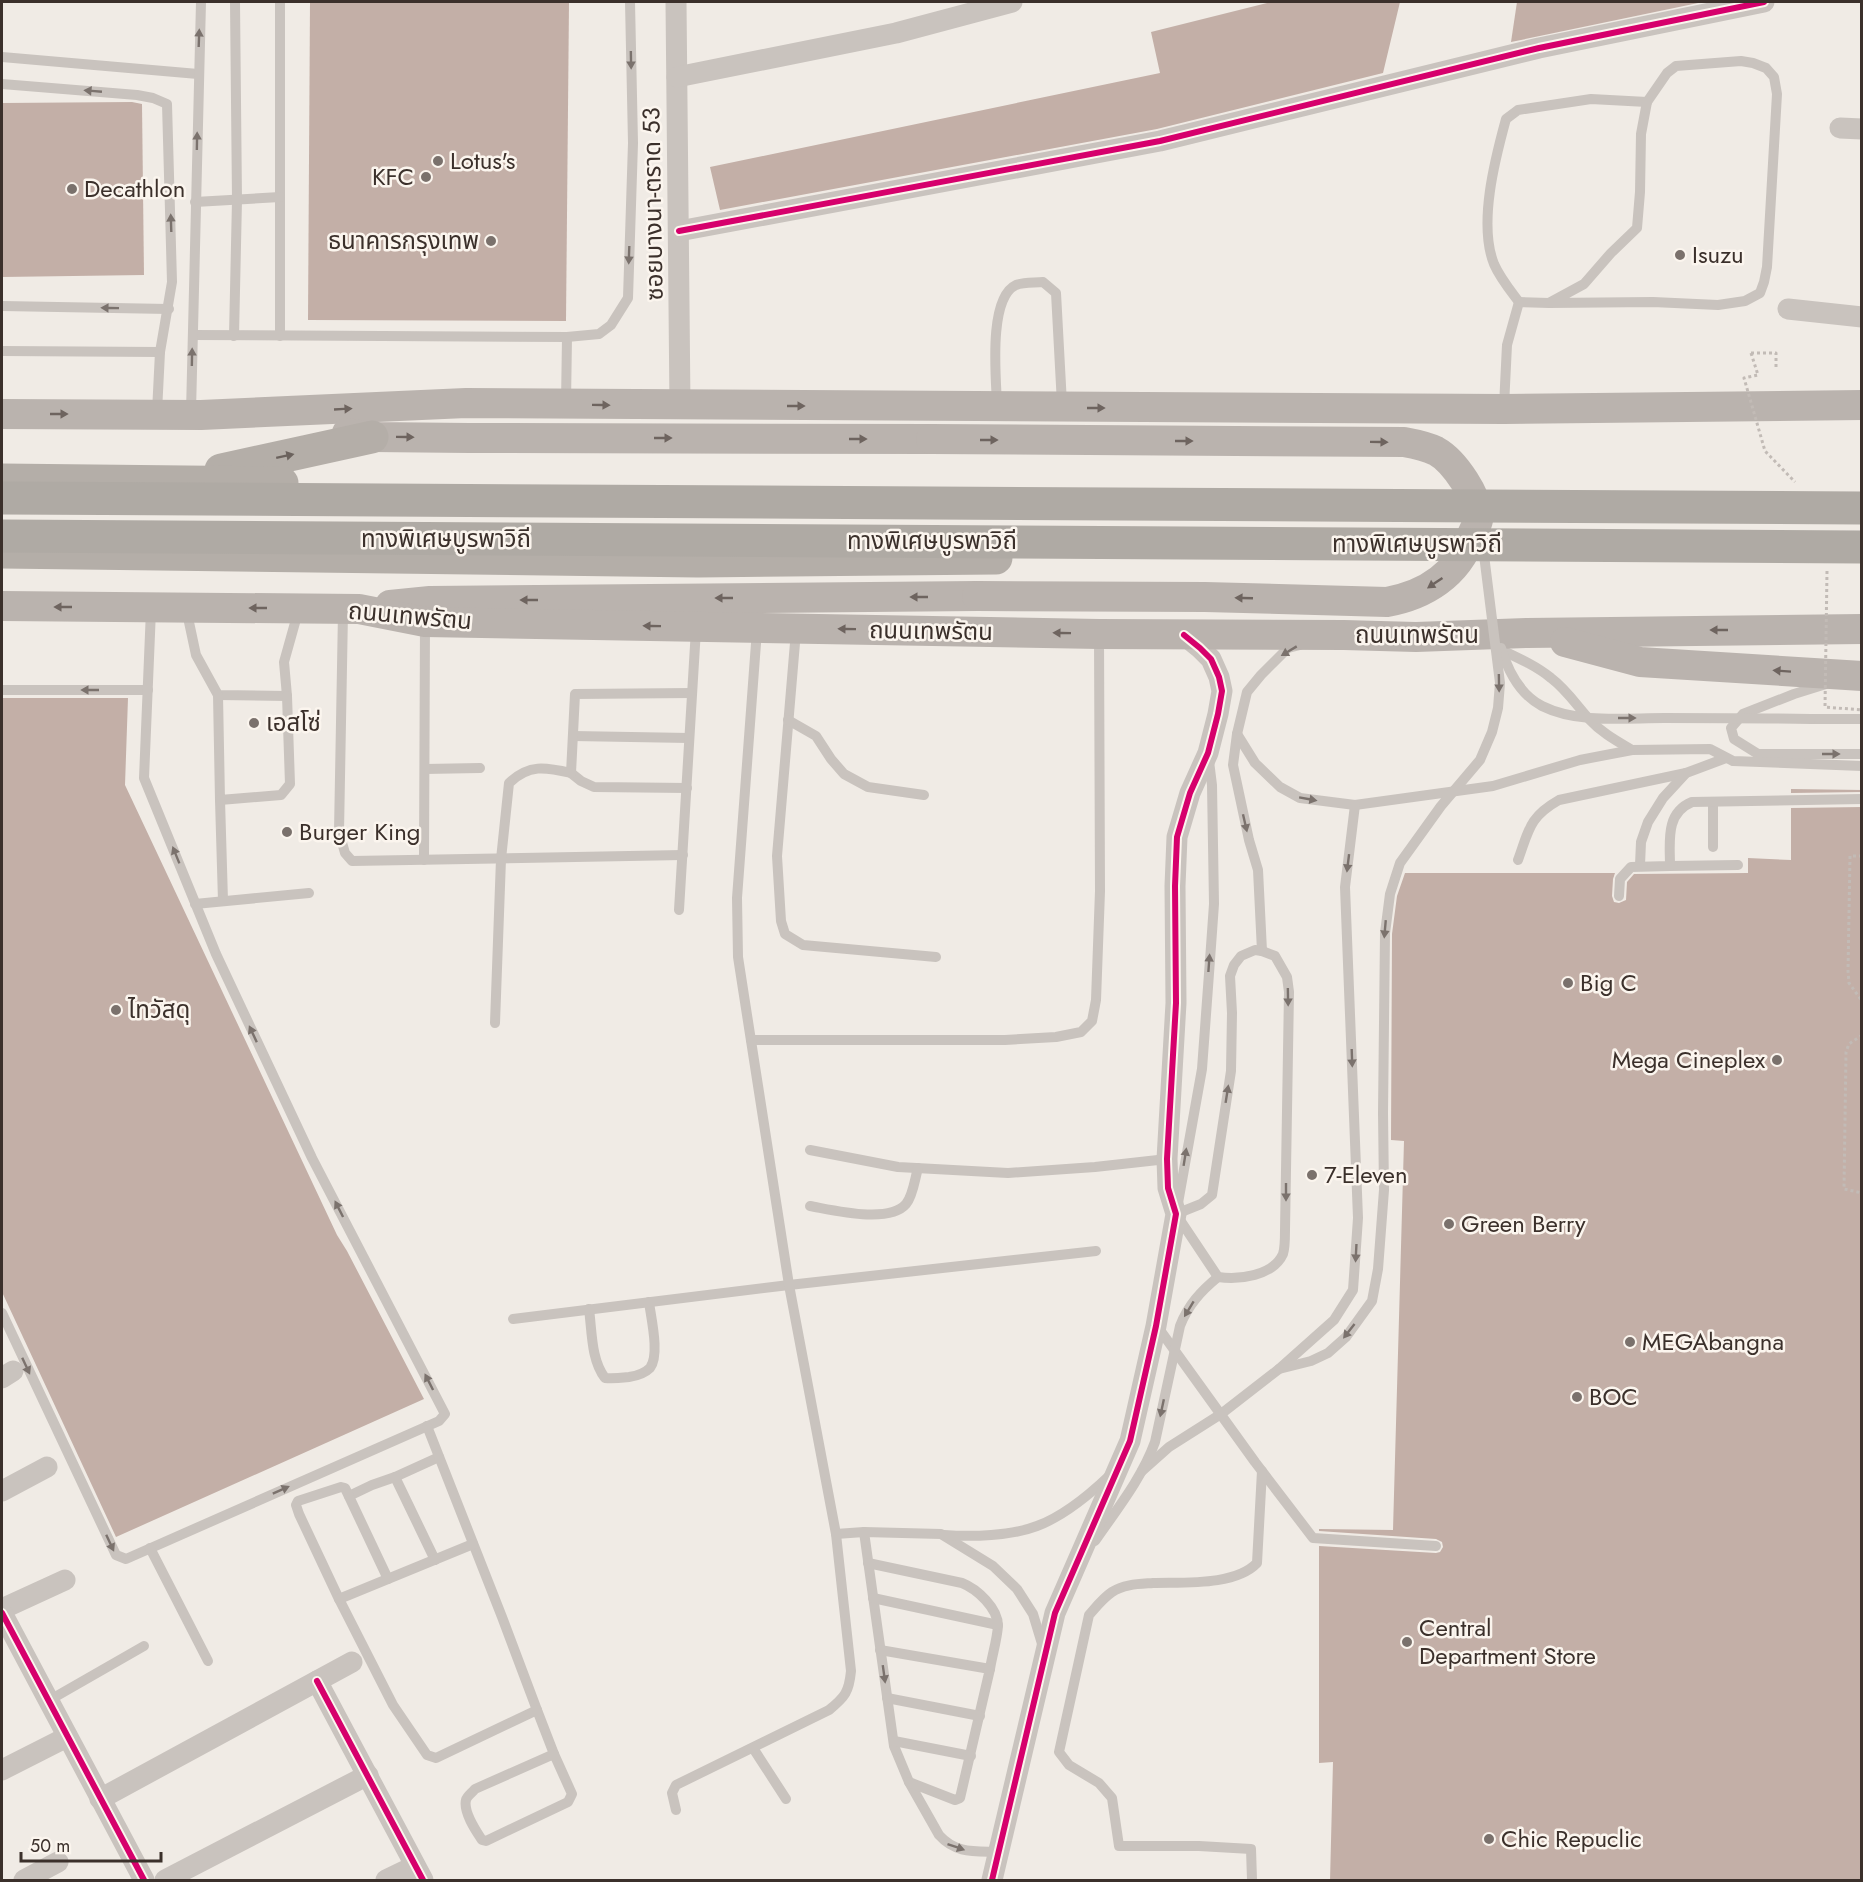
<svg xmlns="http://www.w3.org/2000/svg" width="1863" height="1882" font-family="Jost,'Noto Sans Thai',sans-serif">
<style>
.building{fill:#c3afa7}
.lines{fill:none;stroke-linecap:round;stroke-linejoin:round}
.path{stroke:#c2bbb6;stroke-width:3;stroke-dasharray:3 3;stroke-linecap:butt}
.service{stroke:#c9c3be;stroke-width:10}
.minor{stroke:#c9c3be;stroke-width:21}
.secondary{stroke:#bab3ae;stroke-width:30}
.trunk{stroke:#b4aea8;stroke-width:33}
.path-bridge{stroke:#c2bbb6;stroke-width:3;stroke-dasharray:3 3;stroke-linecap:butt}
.service-bridge{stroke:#c9c3be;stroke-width:10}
.secondary-bridge{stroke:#bab3ae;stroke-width:30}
.motorway-bridge{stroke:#afaaa4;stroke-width:33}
.cycleway-casing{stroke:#fbf5ee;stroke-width:10}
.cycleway{stroke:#d6006c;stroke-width:6}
.oneway{fill:#7b726d}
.oneway2{fill:#6e645f}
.oneway3{fill:#6b625d}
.poi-dot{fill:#7a716c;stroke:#fbf5ee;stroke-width:2}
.labels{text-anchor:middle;stroke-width:5;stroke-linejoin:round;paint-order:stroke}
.poi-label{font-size:24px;fill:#3b302b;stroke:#fbf5ee;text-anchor:start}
.street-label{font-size:24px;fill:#3b302b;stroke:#fbf5ee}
</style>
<rect width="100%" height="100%" fill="#f0ebe5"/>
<!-- building -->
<g class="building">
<polygon points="310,2 569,2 566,321 308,320"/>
<polygon points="1271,2 1400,2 1383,73 1157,129 720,210 710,167 1160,73 1151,32"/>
<polygon points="1517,2 1703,2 1511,42"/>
<polygon points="132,102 142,104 144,275 2,277 2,103"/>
<polygon points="2,698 128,698 125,785 337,1235 347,1251 424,1399 116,1537 2,1292"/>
<polygon points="1791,789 1862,790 1862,792 1791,793"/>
<polygon points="1862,807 1862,1881 1330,1881 1333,1762 1319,1763 1319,1546 1436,1553 1440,1552 1443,1547 1442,1542 1436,1539 1319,1531 1319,1529 1393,1530 1404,1141 1391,1140 1392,934 1397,896 1405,873 1615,873 1613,879 1612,896 1614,902 1619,903 1626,900 1627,882 1634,874 1748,873 1748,858 1791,860 1791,808"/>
</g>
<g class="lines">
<!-- path -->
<g class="path">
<polyline points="1751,353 1776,353 1776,367"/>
<polyline points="1862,856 1850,856 1848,971 1849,983 1862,1001"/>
<polyline points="1862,1035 1849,1044 1846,1052 1844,1189 1862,1193"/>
</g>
<!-- service -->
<g class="service">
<polyline points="280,2 280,336"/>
<polyline points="2,57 198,74"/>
<polyline points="2,84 137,95 153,98 167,104 172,282 160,352 157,412"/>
<polyline points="195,202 280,197"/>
<path d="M1519,302C1510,290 1500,278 1494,264C1478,224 1495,159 1506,119L1518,110L1591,99L1647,102"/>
<polyline points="2,306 169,309"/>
<polyline points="193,335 567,337 599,334 611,325 628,298 633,143 630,2"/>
<polyline points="234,336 237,200 235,2"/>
<polyline points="2,351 160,352"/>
<polyline points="566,403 567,337"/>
<path d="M997,404C996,378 988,298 1016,285C1024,282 1035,283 1043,282L1056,293L1062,404"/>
<polyline points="1504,406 1507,345 1519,302 1549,303 1584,284 1611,253 1637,228 1640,192 1641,134 1647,102 1667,73 1676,66 1741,61 1753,63 1766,68 1774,77 1777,94 1767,267 1764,282 1760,293 1745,301 1718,305 1653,302 1549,303"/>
<polyline points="191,412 201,2"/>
<polyline points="186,608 196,655 218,695 287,696 284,662 298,612"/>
<polyline points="343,612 339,832 345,853 352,861 683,855"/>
<polyline points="796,631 777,856 781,921 785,934 803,945 936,957"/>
<path d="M1497,648C1516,657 1535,665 1551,678C1567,690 1577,706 1590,720C1602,733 1617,741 1632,750"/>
<polyline points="1826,684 1794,694 1743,714 1731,728 1734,739 1758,754 1862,754"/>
<polyline points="2,690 148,690"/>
<polyline points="218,695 220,800 281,795 290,784 287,696"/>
<polyline points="1811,719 1862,719"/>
<polyline points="788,720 816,736 831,759 844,774 868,787 924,795"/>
<polyline points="1237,734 1255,763 1280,787 1300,798 1355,805 1493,786 1580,760 1632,750 1710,749 1733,761 1862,766"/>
<polyline points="573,736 689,738"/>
<polyline points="425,769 480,768"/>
<polyline points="571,773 581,781 594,787 687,788"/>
<polyline points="220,800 223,901"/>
<polyline points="1713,803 1713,847"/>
<polyline points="424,860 425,623"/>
<path d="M1518,860C1529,830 1529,817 1559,800L1686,773"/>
<polyline points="1640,865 1641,842 1648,822 1663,798 1686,773 1726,758"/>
<polyline points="1670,866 1738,865"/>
<path d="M1619,896L1620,879L1631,867L1670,866C1670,842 1665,813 1692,802L1862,799"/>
<polyline points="195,904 309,893"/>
<polyline points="679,910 696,629"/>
<polyline points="1262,951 1258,870 1249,840 1233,765 1237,734 1247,692 1261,675 1288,648 1300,645"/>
<path d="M495,1023L501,859L509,783C529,764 545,767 571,773L575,694L692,693"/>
<polyline points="751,1040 1005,1040 1056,1037 1081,1032 1092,1021 1096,1000 1100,891 1099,636"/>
<polyline points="810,1150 898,1167 1008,1173 1095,1167 1167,1159"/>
<path d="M810,1206C833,1210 889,1224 906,1204C913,1196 915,1178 918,1168"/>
<path d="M1176,1214L1201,1204L1212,1195L1231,1071L1232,1013L1230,976L1234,965L1241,956L1255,950L1262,951L1275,956L1287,977L1289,992L1285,1230C1285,1237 1285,1248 1283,1254C1273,1276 1239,1280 1218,1277L1176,1214L1202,1069L1210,960L1214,904L1212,785L1209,761"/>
<path d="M589,1309C592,1331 591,1360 605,1378C613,1379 620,1378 629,1377C636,1376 644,1374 650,1368C660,1355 651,1318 649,1302"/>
<polyline points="2,1313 116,1555 126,1559 439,1421 445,1414 312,1158 216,954 144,778 151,610"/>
<polyline points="513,1319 789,1285 1096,1251"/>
<polyline points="1157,1326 1255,1462 1313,1538 1436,1546"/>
<polyline points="1279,1369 1334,1320 1353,1290 1358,1218 1345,887 1355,805"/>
<polyline points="1142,1471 1169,1447 1221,1414 1279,1369 1311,1361 1328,1353 1346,1337 1372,1301 1378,1269 1384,1190 1383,1113"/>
<polyline points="395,1477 439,1457"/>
<polyline points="349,1496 372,1485 395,1477 435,1560"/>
<path d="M864,1532L894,1746L909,1782L939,1835C956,1854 975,1851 999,1852"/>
<polyline points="836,1534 864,1532 941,1534 993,1566 1017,1589 1033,1614 1043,1647"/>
<path d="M944,1535C972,1537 1011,1536 1037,1526C1064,1516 1088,1496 1109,1476"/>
<path d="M1095,1541C1117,1509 1142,1478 1155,1442L1180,1326C1188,1305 1201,1291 1218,1277"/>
<polyline points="150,1548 208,1661"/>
<path d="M868,1563L962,1583C977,1589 998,1608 998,1626C997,1640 992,1656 990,1669"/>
<polyline points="388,1579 345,1488 341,1487 298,1501 296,1505 299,1514 339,1599 393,1705 427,1755 436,1758 537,1710 502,1617 427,1426"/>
<polyline points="873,1598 998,1625"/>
<polyline points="339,1599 473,1544"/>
<polyline points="880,1650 990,1669 960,1798 955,1800 909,1782"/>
<polyline points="887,1698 980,1716"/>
<polyline points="48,1701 144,1646"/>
<polyline points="537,1710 554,1754"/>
<polyline points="894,1741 971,1756"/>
<polyline points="753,1748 786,1799"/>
<path d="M554,1754L572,1794L568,1802L486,1841L482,1840C476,1831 463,1812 466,1800C467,1796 472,1793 475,1789Z"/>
<path d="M676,1810L672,1793L676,1785L829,1710C845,1697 849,1692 851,1671L836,1534L789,1285L738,957L737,898L757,630"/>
<path d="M1252,1880L1251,1849L1199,1846H1119L1112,1798L1099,1783L1069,1765L1059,1752L1089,1615C1096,1607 1103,1598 1112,1592C1124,1584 1140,1584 1153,1583C1184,1582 1235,1586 1257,1563L1262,1471"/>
</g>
<!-- minor -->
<g class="minor">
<polyline points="676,2 680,406"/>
<polyline points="677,77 896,33 1012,2"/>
<polyline points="1840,128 1862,129"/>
<polyline points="679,231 1160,141 1539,48 1764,2"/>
<polyline points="1788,309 1862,317"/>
<polyline points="2,1378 13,1371"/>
<polyline points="2,1491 47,1467"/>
<polyline points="2,1609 65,1580"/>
<polyline points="2,1613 144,1880"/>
<polyline points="317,1681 423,1880"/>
<polyline points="2,1770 67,1737"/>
<polyline points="100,1799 352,1662"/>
<polyline points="24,1880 58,1862"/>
<polyline points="165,1880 368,1775"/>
<polyline points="386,1880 415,1866"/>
<polyline points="992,1880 1055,1613 1130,1441 1156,1326 1176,1214 1168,1188 1167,1159 1176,1003 1175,886 1177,837 1190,793 1208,753 1218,714 1222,691 1219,677 1211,659 1200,648 1184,635"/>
</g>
<!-- secondary -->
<g class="secondary">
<polyline points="2,414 201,415 466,403 1504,409 1862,405"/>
<polyline points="347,433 372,437 469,438 931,439"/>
<polyline points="390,605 430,601 977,596"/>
<polyline points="2,606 359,609 425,622 1099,634 1344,635 1416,637 1527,633 1862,629"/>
<polyline points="1565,642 1640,662 1862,676"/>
</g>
<!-- trunk -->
<g class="trunk">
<polyline points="221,470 372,437"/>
<polyline points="2,480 282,483"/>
<polyline points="2,552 698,561 996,558"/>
</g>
<!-- path-bridge -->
<g class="path-bridge">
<polyline points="1751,353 1758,375 1744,378 1765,451 1795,482"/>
<polyline points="1827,571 1825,707 1862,710"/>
</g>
<!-- service-bridge -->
<g class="service-bridge">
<path d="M1501,648C1508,671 1519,694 1542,706C1578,724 1626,718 1664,718C1713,718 1762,718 1811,719"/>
<polyline points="1383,1113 1385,933 1390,894 1400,863 1441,806 1480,760 1492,732 1498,708 1500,683 1483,547"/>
</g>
<!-- secondary-bridge -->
<path class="secondary-bridge" d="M931,439L1404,442C1415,444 1426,446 1436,451C1454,461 1480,498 1478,520C1477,525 1473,532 1471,537C1457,575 1425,595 1387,602L1205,597L977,596"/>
<!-- motorway-bridge -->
<g class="motorway-bridge">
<polyline points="2,498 1862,508"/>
<polyline points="2,536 1862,547"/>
</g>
<!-- cycleway casing -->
<g class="cycleway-casing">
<g id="cycleway">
<polyline points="679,231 1160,141 1539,48 1764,2"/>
<polyline points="2,1613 144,1880"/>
<polyline points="317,1681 423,1880"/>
<polyline points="992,1880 1055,1613 1130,1441 1156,1326 1176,1214 1168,1188 1167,1159 1176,1003 1175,886 1177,837 1190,793 1208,753 1218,714 1222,691 1219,677 1211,659 1200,648 1184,635"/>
</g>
</g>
<!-- cycleway -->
<use href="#cycleway" class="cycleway"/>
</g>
<!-- one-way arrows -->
<defs><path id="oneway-solid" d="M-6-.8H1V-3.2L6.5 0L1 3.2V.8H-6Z" transform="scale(1.5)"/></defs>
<g class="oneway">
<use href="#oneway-solid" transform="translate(199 38) rotate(-88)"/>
<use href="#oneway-solid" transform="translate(631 60) rotate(89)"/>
<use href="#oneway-solid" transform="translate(93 91) rotate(-175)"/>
<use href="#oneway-solid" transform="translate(197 141) rotate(-89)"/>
<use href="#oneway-solid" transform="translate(171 223) rotate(-92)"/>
<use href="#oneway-solid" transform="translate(629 255) rotate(92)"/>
<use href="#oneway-solid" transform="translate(110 308) rotate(-179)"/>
<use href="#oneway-solid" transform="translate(192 357) rotate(-89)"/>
<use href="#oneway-solid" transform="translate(1289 651) rotate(149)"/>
<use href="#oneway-solid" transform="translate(1499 683) rotate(89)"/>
<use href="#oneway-solid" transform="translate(90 690) rotate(180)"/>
<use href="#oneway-solid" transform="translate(1627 718)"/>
<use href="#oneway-solid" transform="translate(1831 754)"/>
<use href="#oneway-solid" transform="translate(1308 799) rotate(10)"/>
<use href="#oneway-solid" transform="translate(1245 823) rotate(77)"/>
<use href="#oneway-solid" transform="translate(176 855) rotate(-112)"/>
<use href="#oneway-solid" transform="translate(1348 863) rotate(97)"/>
<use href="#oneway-solid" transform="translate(1385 929) rotate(95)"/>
<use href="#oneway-solid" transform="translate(1209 963) rotate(-86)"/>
<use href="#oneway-solid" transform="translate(1288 997) rotate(89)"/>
<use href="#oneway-solid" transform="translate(253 1034) rotate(-115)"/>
<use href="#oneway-solid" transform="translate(1352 1058) rotate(88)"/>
<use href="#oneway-solid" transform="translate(1227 1094) rotate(-81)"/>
<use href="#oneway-solid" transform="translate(1185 1157) rotate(-81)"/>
<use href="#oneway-solid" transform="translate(1286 1192) rotate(90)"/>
<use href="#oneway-solid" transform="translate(339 1209) rotate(-117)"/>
<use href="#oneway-solid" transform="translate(1356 1253) rotate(93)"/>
<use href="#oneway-solid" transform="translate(1189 1309) rotate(121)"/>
<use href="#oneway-solid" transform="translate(1349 1331) rotate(128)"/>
<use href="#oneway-solid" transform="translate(26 1366) rotate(65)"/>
<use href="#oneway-solid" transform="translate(429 1382) rotate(-117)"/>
<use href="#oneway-solid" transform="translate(1162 1408) rotate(102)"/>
<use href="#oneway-solid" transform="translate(281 1490) rotate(-24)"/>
<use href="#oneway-solid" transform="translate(110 1543) rotate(65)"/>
<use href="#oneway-solid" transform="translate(884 1674) rotate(82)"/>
<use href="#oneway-solid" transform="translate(956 1847) rotate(19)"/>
</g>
<g class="oneway2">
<use href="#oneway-solid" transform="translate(601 405) rotate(1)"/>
<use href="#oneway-solid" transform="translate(796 406)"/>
<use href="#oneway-solid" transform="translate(1096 408)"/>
<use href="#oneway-solid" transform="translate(343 409) rotate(-3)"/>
<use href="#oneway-solid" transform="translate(59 414)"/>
<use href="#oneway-solid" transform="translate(405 437) rotate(1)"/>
<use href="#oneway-solid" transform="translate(663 438)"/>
<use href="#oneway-solid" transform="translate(858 439)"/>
<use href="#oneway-solid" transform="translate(989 440)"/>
<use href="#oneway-solid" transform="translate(1184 441)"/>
<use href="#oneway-solid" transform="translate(1379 442) rotate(1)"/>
<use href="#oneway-solid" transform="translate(1435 583) rotate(146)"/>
<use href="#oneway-solid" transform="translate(919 597) rotate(180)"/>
<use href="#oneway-solid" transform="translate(724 598) rotate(180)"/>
<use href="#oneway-solid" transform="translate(1244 598) rotate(-178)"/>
<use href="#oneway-solid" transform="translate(529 600) rotate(180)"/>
<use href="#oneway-solid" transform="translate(63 607) rotate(-180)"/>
<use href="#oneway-solid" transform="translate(258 608) rotate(-180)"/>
<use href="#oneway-solid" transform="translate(652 626) rotate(-179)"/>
<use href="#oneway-solid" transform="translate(847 629) rotate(-179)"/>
<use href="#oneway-solid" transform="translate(1719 630) rotate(180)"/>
<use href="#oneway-solid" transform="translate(1062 633) rotate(-179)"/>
<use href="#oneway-solid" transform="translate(1782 671) rotate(-176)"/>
</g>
<use class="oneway3" href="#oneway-solid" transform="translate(285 456) rotate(-12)"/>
<!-- markers -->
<g class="poi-dot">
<circle cx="438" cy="161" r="6"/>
<circle cx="426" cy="177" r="6"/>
<circle cx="72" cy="189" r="6"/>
<circle cx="491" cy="241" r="6"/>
<circle cx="1680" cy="255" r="6"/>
<circle cx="254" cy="723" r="6"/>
<circle cx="287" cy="832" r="6"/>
<circle cx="1568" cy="983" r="6"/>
<circle cx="116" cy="1010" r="6"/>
<circle cx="1777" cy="1060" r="6"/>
<circle cx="1312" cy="1175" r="6"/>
<circle cx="1449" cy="1224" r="6"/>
<circle cx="1630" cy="1342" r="6"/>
<circle cx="1577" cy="1397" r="6"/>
<circle cx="1407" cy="1642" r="6"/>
<circle cx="1489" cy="1839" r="6"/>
</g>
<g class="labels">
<!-- poi labels -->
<g class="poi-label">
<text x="450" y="169">Lotus's</text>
<text x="414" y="185" text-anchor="end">KFC</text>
<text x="84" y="197">Decathlon</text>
<text x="479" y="249" text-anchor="end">ธนาคารกรุงเทพ</text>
<text x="1692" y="263">Isuzu</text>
<text x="266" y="731">เอสโซ่</text>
<text x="299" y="840">Burger King</text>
<text x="1580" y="991">Big C</text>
<text x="128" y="1018">ไทวัสดุ</text>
<text x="1765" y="1068" text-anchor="end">Mega Cineplex</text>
<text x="1324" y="1183">7-Eleven</text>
<text x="1461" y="1232">Green Berry</text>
<text x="1642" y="1350">MEGAbangna</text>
<text x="1589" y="1405">BOC</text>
<text x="1419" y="1636">Central<tspan x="1419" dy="28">Department Store</tspan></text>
<text x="1501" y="1847">Chic Repuclic</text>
</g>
<!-- street labels -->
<g class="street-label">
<text transform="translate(653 204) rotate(-91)" y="8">ซอยบางนา-ตราด 53</text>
<text x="446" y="547">ทางพิเศษบูรพาวิถี</text>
<text x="932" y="549">ทางพิเศษบูรพาวิถี</text>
<text x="1417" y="552">ทางพิเศษบูรพาวิถี</text>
<text transform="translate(410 616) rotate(5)" y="8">ถนนเทพรัตน</text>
<text transform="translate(931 631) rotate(1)" y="8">ถนนเทพรัตน</text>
<text x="1417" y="643">ถนนเทพรัตน</text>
</g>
</g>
<!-- border -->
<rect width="1863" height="1882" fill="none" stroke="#3b302b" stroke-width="6"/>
<!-- scale -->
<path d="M21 1852v9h140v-9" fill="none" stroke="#3b302b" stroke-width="3"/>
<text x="30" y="1852" font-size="18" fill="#3b302b" stroke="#fbf5ee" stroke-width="4.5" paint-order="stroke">50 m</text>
</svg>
